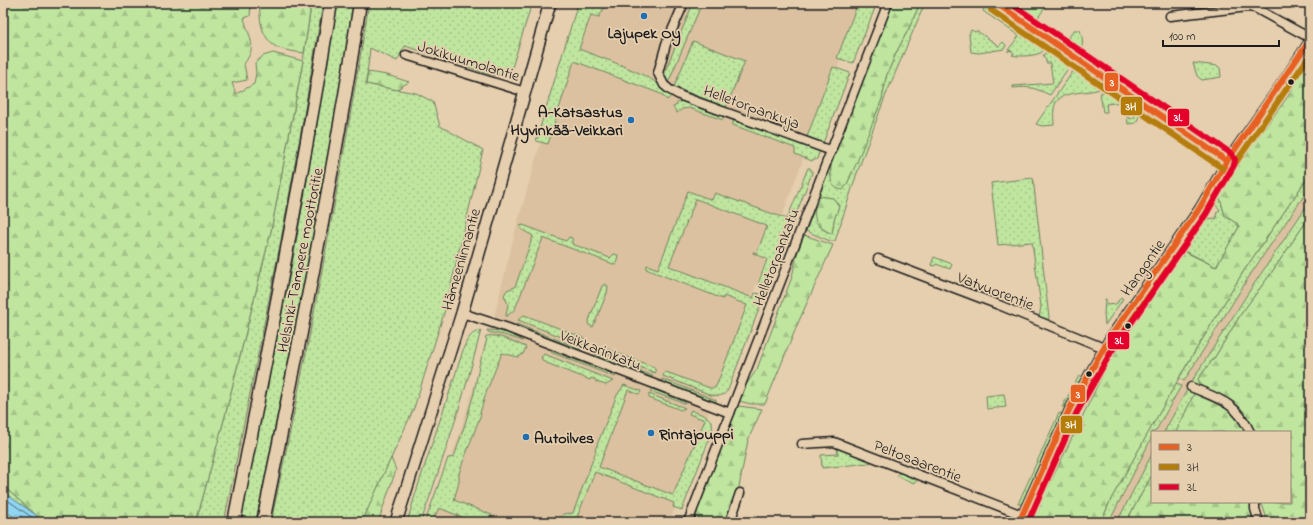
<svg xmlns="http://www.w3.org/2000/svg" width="1313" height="525" font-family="'Indie Flower',sans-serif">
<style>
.built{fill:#dbc19f}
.grass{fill:url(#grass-dots);stroke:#6e805e}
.forest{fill:url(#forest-firs);stroke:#6e805e}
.water{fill:url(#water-ripples);stroke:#628c9c}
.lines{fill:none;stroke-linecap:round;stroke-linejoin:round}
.shore{stroke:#4a6672;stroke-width:1}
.minor-casing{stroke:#1c1c1c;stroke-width:11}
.major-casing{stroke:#1c1c1c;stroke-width:14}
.highway-casing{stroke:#1c1c1c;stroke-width:15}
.minor{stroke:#e6cfaf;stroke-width:8}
.major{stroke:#e6cfaf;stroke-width:11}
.highway{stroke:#e6cfaf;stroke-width:12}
.bus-1-casing{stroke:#e6cfaf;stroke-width:9}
.bus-2-casing{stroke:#e6cfaf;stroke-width:9}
.bus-3-casing{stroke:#e6cfaf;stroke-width:9}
.bus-1{stroke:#e76122;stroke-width:6}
.bus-2{stroke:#b57d08;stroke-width:6}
.bus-3{stroke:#e4002b;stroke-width:6}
.poi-dot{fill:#1f6fb2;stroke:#e6cfaf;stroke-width:1.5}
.bus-dot{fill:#1c1c1c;stroke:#e6cfaf;stroke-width:1.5}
.labels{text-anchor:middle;stroke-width:3.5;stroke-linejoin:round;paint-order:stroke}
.poi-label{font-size:16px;font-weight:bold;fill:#1c1c1c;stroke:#e6cfaf;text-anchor:start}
.street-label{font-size:16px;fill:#1c1c1c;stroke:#e6cfaf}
.line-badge{stroke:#e6cfaf;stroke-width:1.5}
.badge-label{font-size:11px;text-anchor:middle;font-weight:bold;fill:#fff}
</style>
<defs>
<pattern id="grass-dots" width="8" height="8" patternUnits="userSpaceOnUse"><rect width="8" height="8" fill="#bfe59f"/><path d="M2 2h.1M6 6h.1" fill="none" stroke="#a4c488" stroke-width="1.8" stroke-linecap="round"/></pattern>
<pattern id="forest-firs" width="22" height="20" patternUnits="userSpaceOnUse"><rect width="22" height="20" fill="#bfe59f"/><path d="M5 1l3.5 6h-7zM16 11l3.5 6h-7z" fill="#a4c488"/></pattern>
<pattern id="water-ripples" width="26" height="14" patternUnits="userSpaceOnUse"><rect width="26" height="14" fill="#90d6f2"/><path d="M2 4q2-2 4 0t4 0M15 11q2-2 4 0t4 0" fill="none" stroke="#7cb7cf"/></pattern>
</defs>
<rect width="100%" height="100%" fill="#e6cfaf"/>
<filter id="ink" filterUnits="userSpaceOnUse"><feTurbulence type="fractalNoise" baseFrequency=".025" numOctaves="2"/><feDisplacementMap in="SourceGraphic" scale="8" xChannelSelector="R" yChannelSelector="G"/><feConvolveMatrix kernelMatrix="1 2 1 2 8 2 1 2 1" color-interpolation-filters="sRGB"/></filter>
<g filter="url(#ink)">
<!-- built -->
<g class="built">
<polygon points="580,3 863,3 846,45 716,392 670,522 432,522 488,341 515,232"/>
<polygon points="1310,187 1310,201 1250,290 1208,355 1181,400 1164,432 1155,432 1175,394 1211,336 1252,272"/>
<polygon points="1152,437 1152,454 1117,522 1109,522"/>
</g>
<!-- grass -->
<g class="grass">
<polygon points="309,3 323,3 301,132 280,245 224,522 196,522 225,416 271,231 303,61 310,12"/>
<polygon points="337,3 354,3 327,167 256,522 239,522 294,254 324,82"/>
<path d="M369,3H532L510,74L491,75L440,57L405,46L397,61L370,48L366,84L416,93L433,102L440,126L483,150L445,310L414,408L362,522H271C308,350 341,177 369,3Z"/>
<path d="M578,3H607L599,17L591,15L579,49C603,59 657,75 671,96L667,100L661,94L574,61L548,144L536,141Z"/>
<polygon points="693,3 702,3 668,83 664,76 666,69"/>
<polygon points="858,3 877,3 853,63 837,58"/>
<path d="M920,3H925L885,97L858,170L835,241H830L806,231L814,209C816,223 818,228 832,234L834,220L839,206L833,198L818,196L831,164V176L847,184L882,99L886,77L896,53L910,26Z"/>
<path d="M984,7L1044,48C1043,51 1043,52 1040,53C1034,56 1018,57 1012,55L1014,53L1010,50L1008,52V50L1019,36L983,11Z"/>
<polygon points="971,30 975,32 977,31 999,46 1003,42 1006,45 1004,49 979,53 971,52 969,34"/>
<path d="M1074,30H1080C1082,37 1084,43 1081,49L1067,40Z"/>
<polygon points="693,41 745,61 726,107 674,87"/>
<path d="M1047,50L1069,66V67L1050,95C1034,88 1031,86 1013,88V86L1053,83L1050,63H1046V60L1043,56Z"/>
<polygon points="1193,63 1218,66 1220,68 1221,77 1202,80 1197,76"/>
<polygon points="833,67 850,73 823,143 807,137"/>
<path d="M1075,69L1102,88C1088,95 1056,88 1054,109C1053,115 1054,120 1054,125L1042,126L1036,124L1074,70Z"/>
<polygon points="1106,91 1123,102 1106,104 1107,112 1103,112 1100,93"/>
<polygon points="683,101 687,102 723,114 723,120 689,108 682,109 677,113 673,107 677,105 677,103"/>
<polygon points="1134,110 1140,114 1136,123 1128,124 1127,114 1130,119 1135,117"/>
<polygon points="735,120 738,120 820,150 817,159 812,161 795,154 795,148 733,125 733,122"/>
<path d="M808,168H810L812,171V173L767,289L762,288L758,284L767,259L753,253V252L757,253L767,226L696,199L669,266L753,298L755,293L761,294L764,296L728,390C723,397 719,396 711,395L663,376L664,373L666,372L710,388H715L718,382L747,305L724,296L723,299L646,269L647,265L658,269L688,191L712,200L715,193L787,219Z"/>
<polygon points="1310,174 1310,187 1252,272 1184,381 1179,378 1243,272"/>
<polygon points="1033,178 1049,318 1047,321 1039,318 1041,306 1032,242 998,245 991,183"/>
<polygon points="1216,194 1220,198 1225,216 1236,223 1239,227 1216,267 1193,255 1179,249 1203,214 1209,219 1214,218 1216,219 1217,218 1216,216 1217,212 1220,210 1217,206 1213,206 1208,210 1206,209"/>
<polygon points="1310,201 1310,216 1272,272 1241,314 1215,357 1198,379 1203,389 1190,384 1250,290"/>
<polygon points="523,225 566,241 569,237 572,238 572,244 610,258 614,254 618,255 616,265 543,238 515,309 507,316 506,316 508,304 504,295 507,290 515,287 533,236 521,229 520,226"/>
<polygon points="934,257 952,264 950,269 936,264 935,266 931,265"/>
<polygon points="605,284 608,286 607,293 593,327 589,325 588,323 602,286"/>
<polygon points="1121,297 1123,299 1105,325 1104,314 1105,299 1106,299 1107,305 1116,304"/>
<polygon points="524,315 582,337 585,339 585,346 518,320"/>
<polygon points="516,324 582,349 577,349 518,326 516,325"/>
<path d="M481,330C465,395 443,459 421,522H407C424,463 446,406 464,347C468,338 471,333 481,330Z"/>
<path d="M487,330C500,331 513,333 523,341L504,335L488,332Z"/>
<path d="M486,336C499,334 514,342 526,347L523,354L518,357L502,353L487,390L480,413L481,414L459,473V482L454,500L492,515L490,522H475L439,508L432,522H425L448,458L454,457L465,424L474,393L479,366L487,339L485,338Z"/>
<polygon points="596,345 654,367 656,372 655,373 594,349"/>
<polygon points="552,351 615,375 616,376 615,377 553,353 551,352"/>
<polygon points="594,353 653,376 651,377 596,356"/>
<polygon points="544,354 613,381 606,385 596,382 596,380 591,378 590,380 544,362 541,358"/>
<polygon points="1079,376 1082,378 1065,407 1062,407"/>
<polygon points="662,379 716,400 716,402 662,382"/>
<polygon points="1176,383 1181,386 1155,432 1152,432 1152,437 1109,522 1101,522 1111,499"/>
<path d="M624,385L641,391L640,393L638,394L628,390L599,467L673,495L705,420L689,414L691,410C703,416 715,416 712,432L682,510L673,507L674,503L595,472L576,520L581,522H560L563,514L573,513L596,451L595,450L617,395Z"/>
<polygon points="652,389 685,402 686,404 650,391"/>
<polygon points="1187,390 1195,392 1179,427 1176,432 1164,432"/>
<polygon points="649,394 685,408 681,410 649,398"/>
<polygon points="1004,394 1006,407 987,409 986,396"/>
<polygon points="1059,413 1062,414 1022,504 1018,504"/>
<polygon points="837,448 840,448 873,461 869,463 822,468 821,455 838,454"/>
<polygon points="1152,454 1152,475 1126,522 1117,522"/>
<polygon points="900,472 917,478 916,482 914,483 897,476"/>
<polygon points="3,486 36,515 3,492"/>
</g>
<!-- forest -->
<g class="forest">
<path d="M3,3H251L250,16L244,18C249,38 258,45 244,64L247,80L232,83L236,94L254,84L256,73L255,63L263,56L273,53L303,61L271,231L225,416L196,522H41L36,515L3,486Z"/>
<path d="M264,3H309L310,12L304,53C296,52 277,50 271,43C261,33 259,18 260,4Z"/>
<path d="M892,3H920L910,26L896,53L886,77L882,99L857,162L847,184L843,190C828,188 831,176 831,164Z"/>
<polygon points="1018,3 1048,3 1037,19 1019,6"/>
<polygon points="1310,50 1310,174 1243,272 1183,371 1111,499 1101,522 1031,522 1106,368 1179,249 1216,267 1239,227 1236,223 1225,216 1220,198 1216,194 1289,95"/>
<polygon points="368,72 387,75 409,82 400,87 398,90 366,84"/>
<path d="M818,196L833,198L839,206L834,220L832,234C812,224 812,216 818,196Z"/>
<polygon points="1310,216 1310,522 1268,522 1263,507 1259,502 1290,502 1290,432 1253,432 1240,409 1231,401 1203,389 1198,379 1215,357 1241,314 1272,272"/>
<polygon points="804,235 833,245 798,323 765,404 751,404 739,401 746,385 757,369 792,277 797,254"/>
<polygon points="1195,392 1228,408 1237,416 1246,432 1176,432"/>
<polygon points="738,406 762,409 748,440 739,487 727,522 693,522"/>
<polygon points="391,458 396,470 378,522 362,522"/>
<polygon points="1152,475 1152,502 1252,502 1256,522 1126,522"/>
<polygon points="3,510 13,516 18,522 3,522"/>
</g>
<!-- water -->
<polygon class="water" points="3,492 36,515 41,522 18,522 13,516 3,510"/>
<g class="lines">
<!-- shore -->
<polyline class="shore" points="3,497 33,518 36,522"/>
<!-- minor casing -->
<g class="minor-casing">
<g id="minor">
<polyline points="684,3 666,44 658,73 664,85 670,90 681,96 832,151"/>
<polyline points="996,3 1227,161"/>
<polyline points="1008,11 1013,3"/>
<polyline points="1170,16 1248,7 1255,8 1310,38"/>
<polyline points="406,55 525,92"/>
<polyline points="878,259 999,305 1104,348"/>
<polyline points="462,313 508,328 730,413"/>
<path d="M1191,387C1219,399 1236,402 1250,432"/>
<polyline points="802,444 834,442 1022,515"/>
<polyline points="1255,502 1255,509 1259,522"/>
<polyline points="688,522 888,3"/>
<polyline points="730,522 740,493"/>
<polyline points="1019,522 1070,408 1109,339 1199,209 1227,161 1285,78 1310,40"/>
</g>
</g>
<!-- major casing -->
<g class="major-casing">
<polyline id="major" points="396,522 462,313 550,3"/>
</g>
<!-- highway casing -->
<g class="highway-casing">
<g id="highway">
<path d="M234,522C268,349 302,177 331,3"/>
<path d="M263,522C298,349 333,177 360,3"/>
</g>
</g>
<!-- minor -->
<use href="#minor" class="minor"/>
<!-- major -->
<use href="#major" class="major"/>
<!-- highway -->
<use href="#highway" class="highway"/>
<!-- bus-1 casing -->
<g class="bus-1-casing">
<g id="bus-1">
<polyline points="996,3 1227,161"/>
<polyline points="1019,522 1070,408 1109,339 1199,209 1227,161 1310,40"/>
</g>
</g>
<!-- bus-2 casing -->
<g class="bus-2-casing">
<g id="bus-2">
<polyline points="991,10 1222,168"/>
<polyline points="1028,522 1077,412 1116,343 1206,214 1234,165 1310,55"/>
</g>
</g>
<!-- bus-3 casing -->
<g class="bus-3-casing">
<polyline id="bus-3" points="1010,3 1232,154 1235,160 1234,165 1206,214 1111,352 1077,412 1028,522"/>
</g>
<!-- bus-1 -->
<use href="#bus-1" class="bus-1"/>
<!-- bus-2 -->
<use href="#bus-2" class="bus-2"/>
<!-- bus-3 -->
<use href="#bus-3" class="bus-3"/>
</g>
</g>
<!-- markers -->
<g class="poi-dot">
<circle cx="644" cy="16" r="4"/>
<circle cx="631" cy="120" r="4"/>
<circle cx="651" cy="433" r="4"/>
<circle cx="526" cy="437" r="4"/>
</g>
<g class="bus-dot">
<circle cx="1291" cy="82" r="3.5"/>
<circle cx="1128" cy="326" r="3.5"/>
<circle cx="1089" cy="374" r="3.5"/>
</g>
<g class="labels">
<!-- poi labels -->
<g class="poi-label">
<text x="644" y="38" text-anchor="middle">Lajupek Oy</text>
<text x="623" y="117" text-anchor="end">A-Katsastus<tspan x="623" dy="18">Hyvinkää-Veikkari</tspan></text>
<text x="659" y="439">Rintajouppi</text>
<text x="534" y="443">Autoilves</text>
</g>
<!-- street labels -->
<g class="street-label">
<text transform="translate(469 60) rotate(17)" y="6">Jokikuumolantie</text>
<text transform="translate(752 106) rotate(20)" y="6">Helletorpankuja</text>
<text transform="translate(775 257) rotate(-69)" y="6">Helletorpankatu</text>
<text transform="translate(460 259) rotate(-74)" y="6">Hämeenlinnantie</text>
<text transform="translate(299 260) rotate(-79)" y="6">Helsinki-Tampere moottoritie</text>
<text transform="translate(1142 267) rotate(-55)" y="6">Hangontie</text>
<text transform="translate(996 290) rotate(21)" y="6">Vatvuorentie</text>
<text transform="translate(601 349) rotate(21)" y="6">Veikkarinkatu</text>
<text transform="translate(918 460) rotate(21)" y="6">Peltosaarentie</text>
</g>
</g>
<g class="line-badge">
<rect x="1104" y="72" width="15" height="20" rx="4" fill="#e76122"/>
<rect x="1120" y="96" width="23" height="20" rx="4" fill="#b57d08"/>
<rect x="1167" y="108" width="23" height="19" rx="4" fill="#e4002b"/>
<rect x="1107" y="331" width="23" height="19" rx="4" fill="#e4002b"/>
<rect x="1070" y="384" width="16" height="19" rx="4" fill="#e76122"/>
<rect x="1060" y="415" width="23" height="19" rx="4" fill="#b57d08"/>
</g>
<g class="badge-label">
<text x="1112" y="86">3</text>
<text x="1131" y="110">3H</text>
<text x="1178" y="121">3L</text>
<text x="1119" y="344">3L</text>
<text x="1078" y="398">3</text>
<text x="1071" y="428">3H</text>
</g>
<!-- margin -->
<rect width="1313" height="525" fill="none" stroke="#e6cfaf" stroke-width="16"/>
<rect x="8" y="8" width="1297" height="509" fill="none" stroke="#1c1c1c" stroke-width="1.5" filter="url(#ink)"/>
<!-- legend -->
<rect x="1151" y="431" width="140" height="72" fill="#e6cfaf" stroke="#958774"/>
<rect x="1159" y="444" width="20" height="6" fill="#e76122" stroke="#958774"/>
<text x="1187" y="451" font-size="12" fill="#1c1c1c">3</text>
<rect x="1159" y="464" width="20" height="6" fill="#b57d08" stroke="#958774"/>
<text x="1187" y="471" font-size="12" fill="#1c1c1c">3H</text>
<rect x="1159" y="484" width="20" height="6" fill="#e4002b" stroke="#958774"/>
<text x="1187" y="491" font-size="12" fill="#1c1c1c">3L</text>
<!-- scale -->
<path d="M1163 40v6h116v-6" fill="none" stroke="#1c1c1c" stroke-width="2"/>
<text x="1169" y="40" font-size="12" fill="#1c1c1c" stroke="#e6cfaf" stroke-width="3" paint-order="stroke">100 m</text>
</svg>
